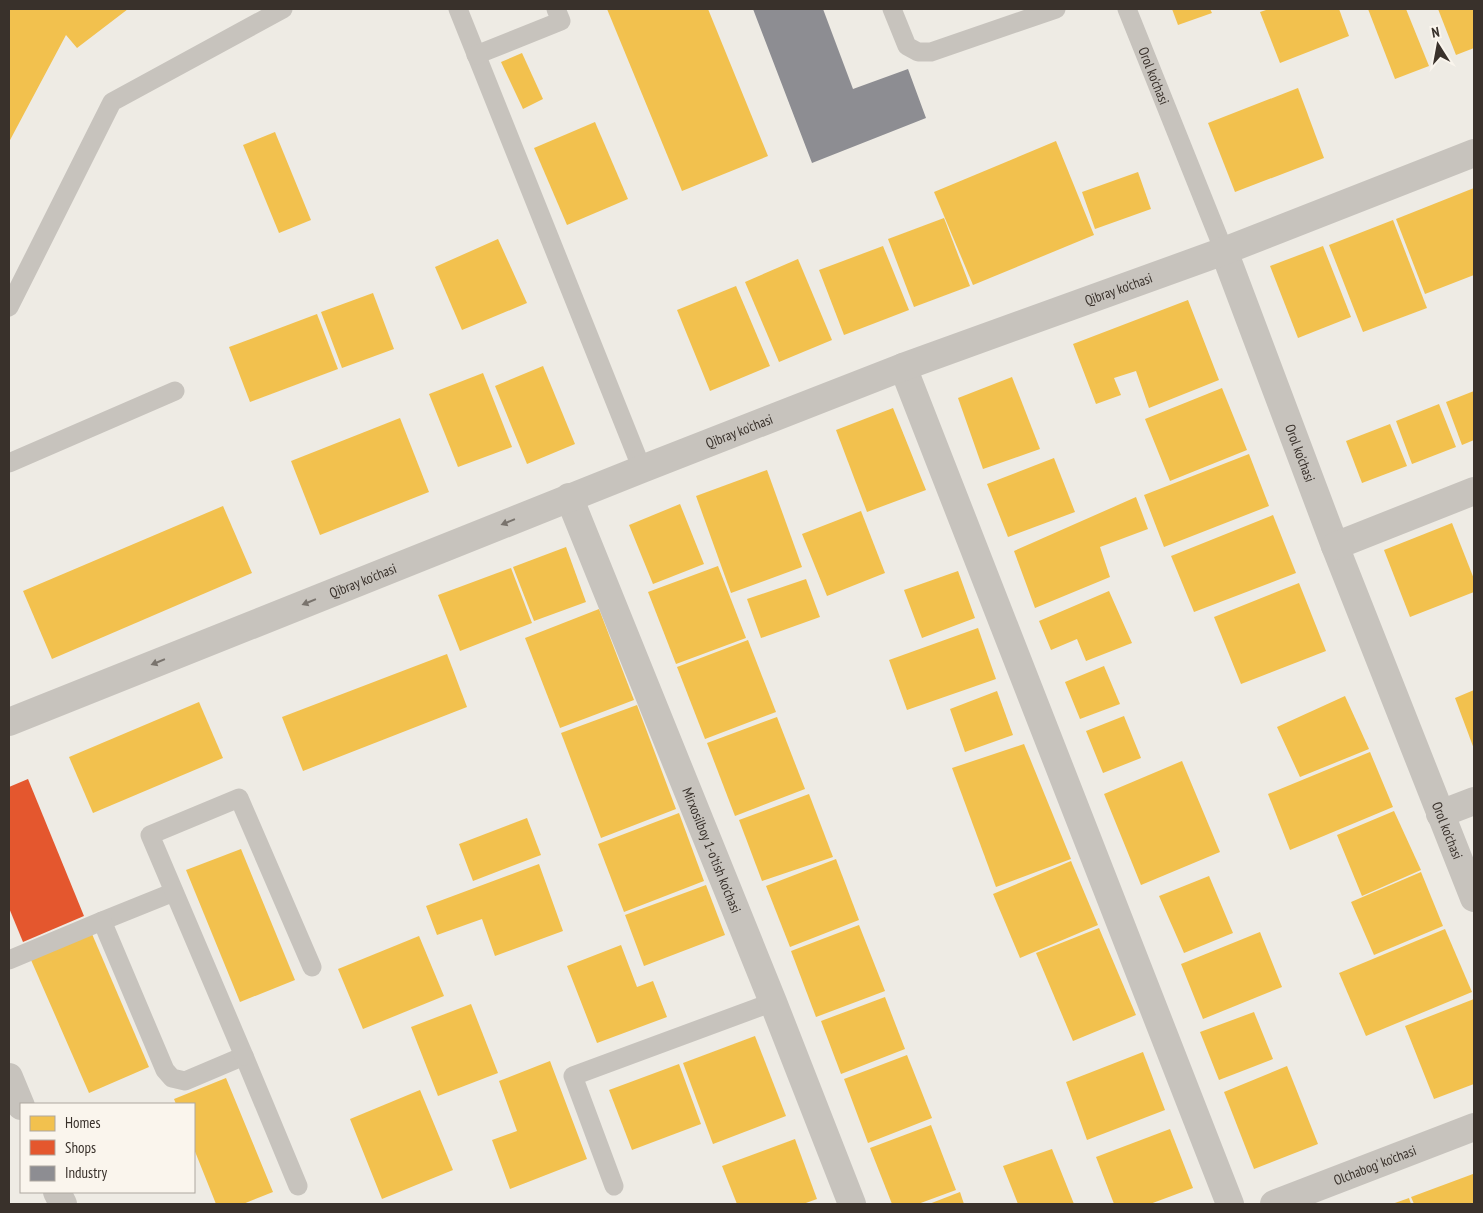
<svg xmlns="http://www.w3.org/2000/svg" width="1483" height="1213" font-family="'PT Sans Narrow',sans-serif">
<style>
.homes{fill:#f2c14e}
.shops{fill:#e4572e}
.industry{fill:#8d8d92}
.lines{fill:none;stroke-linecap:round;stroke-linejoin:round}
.service{stroke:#c7c3bd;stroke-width:19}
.minor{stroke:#c7c3bd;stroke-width:28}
.tertiary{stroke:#c7c3bd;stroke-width:28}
.oneway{fill:#79736d}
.labels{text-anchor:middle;stroke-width:5;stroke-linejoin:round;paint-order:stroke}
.street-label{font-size:14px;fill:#39312b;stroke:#faf5ed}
</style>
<rect width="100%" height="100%" fill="#eeebe4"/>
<!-- homes -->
<g class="homes">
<polygon points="9,9 128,9 77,48 66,35 9,142"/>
<polygon points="607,9 708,9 768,156 682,191"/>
<polygon points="1172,9 1210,9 1212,13 1178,25"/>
<polygon points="1269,9 1339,9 1349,36 1280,63 1260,12"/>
<polygon points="1368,9 1406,9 1429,66 1395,79"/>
<polygon points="1438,9 1474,9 1474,48 1456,55"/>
<polygon points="522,53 543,99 523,109 501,62"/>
<polygon points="1298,88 1324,158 1235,192 1208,123"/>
<polygon points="595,122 628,199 567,225 534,148"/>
<polygon points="275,132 311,220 279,233 243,145"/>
<polygon points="1056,141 1094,235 973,285 934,192"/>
<polygon points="1138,172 1151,209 1095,229 1082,192"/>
<polygon points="1474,188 1474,275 1425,294 1396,219"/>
<polygon points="944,218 970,286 914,307 888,239"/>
<polygon points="1393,220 1427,308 1363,332 1329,245"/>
<polygon points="498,239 527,303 462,330 435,267"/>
<polygon points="883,246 909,310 844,335 819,270"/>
<polygon points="1323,246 1351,317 1298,338 1270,266"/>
<polygon points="798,259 832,340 779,362 745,282"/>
<polygon points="736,286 770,366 710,391 677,310"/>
<polygon points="373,293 394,349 342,368 321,312"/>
<polygon points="1188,300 1219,380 1149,408 1136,371 1114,378 1121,395 1096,404 1073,344"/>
<polygon points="317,314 338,369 250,402 229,347"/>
<polygon points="543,366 575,444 527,464 495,386"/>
<polygon points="483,373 512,447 458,467 429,394"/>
<polygon points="1012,377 1040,449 983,469 958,398"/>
<polygon points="1222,388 1247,450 1170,481 1145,419"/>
<polygon points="1474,391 1474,440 1462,445 1446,402"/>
<polygon points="1439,404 1456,447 1412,464 1396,421"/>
<polygon points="893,408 926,490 867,512 836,430"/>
<polygon points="400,418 429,492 320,535 291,461"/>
<polygon points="1390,424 1407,466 1362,483 1346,441"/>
<polygon points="1249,454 1269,506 1164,547 1144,495"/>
<polygon points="1054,458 1075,512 1008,537 987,484"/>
<polygon points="767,470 802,567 731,593 696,496"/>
<polygon points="1136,497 1148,529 1100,547 1110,577 1035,608 1014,551"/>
<polygon points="680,504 704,564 653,584 629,525"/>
<polygon points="223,506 252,573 52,659 23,591"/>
<polygon points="861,511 885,573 827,596 802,534"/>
<polygon points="1273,515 1296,573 1194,612 1171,556"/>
<polygon points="1452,523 1474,579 1474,592 1410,617 1384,550"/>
<polygon points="566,547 586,602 534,621 513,567"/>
<polygon points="718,566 746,638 676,664 648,592"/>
<polygon points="511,568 532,623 460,651 438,595"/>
<polygon points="958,571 975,618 922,638 904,590"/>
<polygon points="806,579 820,617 761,638 747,599"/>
<polygon points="1299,583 1326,651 1241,684 1214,617"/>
<polygon points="1109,591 1132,643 1086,661 1077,639 1051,650 1039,621"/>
<polygon points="599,609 634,700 560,728 525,638"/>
<polygon points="978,628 996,679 907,710 889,660"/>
<polygon points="748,640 776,712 705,739 677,667"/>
<polygon points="447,654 467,707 303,771 282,717"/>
<polygon points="1104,666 1120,704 1080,719 1065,682"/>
<polygon points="1474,690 1474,749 1455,698"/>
<polygon points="997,691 1013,735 965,752 950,709"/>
<polygon points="1345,696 1369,749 1300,777 1277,727"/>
<polygon points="199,702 223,758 93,813 69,757"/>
<polygon points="637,705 676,809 601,838 561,733"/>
<polygon points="1124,716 1141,758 1103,773 1086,731"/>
<polygon points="777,717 805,789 735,816 707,743"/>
<polygon points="1024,744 1071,859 996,887 952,768"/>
<polygon points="1370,752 1393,807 1290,850 1268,794"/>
<polygon points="1182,761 1220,852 1141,885 1104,794"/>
<polygon points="809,794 833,857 762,881 739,820"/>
<polygon points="1394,811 1421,870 1362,896 1337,835"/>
<polygon points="679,813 704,881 624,912 598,844"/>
<polygon points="527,818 541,855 473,881 459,844"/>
<polygon points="241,849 295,980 240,1002 186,870"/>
<polygon points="836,859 859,920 790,947 766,886"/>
<polygon points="1071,861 1098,925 1020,958 993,894"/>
<polygon points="539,864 563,931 495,956 482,919 437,935 426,906"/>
<polygon points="1421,872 1443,926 1374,955 1351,902"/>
<polygon points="1209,876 1233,933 1184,953 1159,896"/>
<polygon points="706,885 725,935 644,966 625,915"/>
<polygon points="859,925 885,991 816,1017 791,951"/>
<polygon points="1099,928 1136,1015 1073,1041 1036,953"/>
<polygon points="1445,929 1472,992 1366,1036 1339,973"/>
<polygon points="1260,932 1282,987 1203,1019 1181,964"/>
<polygon points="92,934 149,1067 89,1093 31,960"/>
<polygon points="419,936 444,996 363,1029 338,969"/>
<polygon points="621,945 637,987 653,981 667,1017 597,1043 567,966"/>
<polygon points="885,997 905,1049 841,1074 821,1021"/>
<polygon points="1474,999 1474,1084 1434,1099 1405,1026"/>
<polygon points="471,1004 498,1073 438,1096 411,1027"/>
<polygon points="1254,1012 1273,1059 1219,1080 1200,1032"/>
<polygon points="755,1036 786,1116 713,1144 683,1063"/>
<polygon points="1143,1052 1165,1110 1087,1140 1066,1082"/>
<polygon points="907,1055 932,1118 868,1143 844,1079"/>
<polygon points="550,1061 587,1159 510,1189 492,1140 517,1131 499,1081"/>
<polygon points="679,1064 701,1124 632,1150 609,1090"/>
<polygon points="1287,1066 1318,1144 1254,1169 1224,1092"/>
<polygon points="226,1078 273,1192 243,1204 216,1204 194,1149 194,1104 176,1104 174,1099"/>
<polygon points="420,1090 453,1170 382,1199 350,1119"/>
<polygon points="931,1125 956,1190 918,1204 892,1204 870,1148"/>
<polygon points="1170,1129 1193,1188 1150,1204 1114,1204 1096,1157"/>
<polygon points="795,1139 817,1199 803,1204 737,1204 722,1166"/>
<polygon points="1052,1149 1074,1204 1018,1204 1003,1166"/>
<polygon points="1473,1174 1474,1204 1414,1204 1411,1197"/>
<polygon points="960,1192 964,1204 929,1204"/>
<polygon points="1409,1198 1411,1204 1392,1204"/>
</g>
<!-- shops -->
<polygon class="shops" points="28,779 84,916 23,942 9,908 9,787"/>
<!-- industry -->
<polygon class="industry" points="753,9 823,9 853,89 908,69 926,118 812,163"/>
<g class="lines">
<!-- service -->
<g class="service">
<polyline points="458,9 642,469"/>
<polyline points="892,9 907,46 918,52 931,52 1056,9"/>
<path id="s1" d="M1127,9L1224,251"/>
<polyline points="476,55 561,21 556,9"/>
<polyline points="9,307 112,102 283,9"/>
<polyline points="9,463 175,391"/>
<polyline points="102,921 174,892"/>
<polyline points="9,960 102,921 165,1070 172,1078 185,1081 244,1056 298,1186"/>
<polyline points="244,1056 150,835 239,798 312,967"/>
<polyline points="614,1186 573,1076 773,1002"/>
</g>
<!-- minor -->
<g class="minor">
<path id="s2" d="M1224,251L1335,546L1474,898"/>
<polyline points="903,367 1230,1204"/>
<path id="s3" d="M569,497L773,1002L852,1204"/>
<polyline points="1335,546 1474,491"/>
<path id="s4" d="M9,722L642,469L903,367L1224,251L1474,153"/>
<polyline points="1440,814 1474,801"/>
<path id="s5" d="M1274,1204L1474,1127"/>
</g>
<!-- tertiary -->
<g class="tertiary">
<polyline points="9,1077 21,1106"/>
<polyline points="57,1192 63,1204"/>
</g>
</g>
<!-- one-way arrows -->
<defs><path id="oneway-solid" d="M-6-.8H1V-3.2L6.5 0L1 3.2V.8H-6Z" transform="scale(1.25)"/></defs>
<g class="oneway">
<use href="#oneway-solid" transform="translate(508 522) rotate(158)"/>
<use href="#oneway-solid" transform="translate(309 602) rotate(158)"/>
<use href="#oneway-solid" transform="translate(158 662) rotate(158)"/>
</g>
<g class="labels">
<!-- street labels -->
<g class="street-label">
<text dy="5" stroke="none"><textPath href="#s1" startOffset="72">Orol ko'chasi</textPath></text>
<text dy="5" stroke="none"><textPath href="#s4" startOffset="1191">Qibray ko'chasi</textPath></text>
<text dy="5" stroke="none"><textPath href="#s4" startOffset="786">Qibray ko'chasi</textPath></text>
<text dy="5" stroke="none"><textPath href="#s2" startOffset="216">Orol ko'chasi</textPath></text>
<text dy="5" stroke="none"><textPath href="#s4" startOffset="381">Qibray ko'chasi</textPath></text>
<text dy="5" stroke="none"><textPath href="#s2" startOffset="621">Orol ko'chasi</textPath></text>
<text dy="5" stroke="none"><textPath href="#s3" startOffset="381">Mirxosilboy 1-o'tish ko'chasi</textPath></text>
<text dy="5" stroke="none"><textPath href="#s5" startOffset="108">Olchabog' ko'chasi</textPath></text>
</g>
</g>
<!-- border -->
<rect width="1483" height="1213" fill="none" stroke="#39312b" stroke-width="20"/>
<!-- legend -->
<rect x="20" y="1103" width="175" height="90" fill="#faf5ed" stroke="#ada79f"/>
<rect x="30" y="1116" width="25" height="15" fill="#f2c14e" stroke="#ada79f"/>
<text x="65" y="1128" font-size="15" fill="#39312b">Homes</text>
<rect x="30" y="1140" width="25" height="15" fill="#e4572e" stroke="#ada79f"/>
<text x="65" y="1153" font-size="15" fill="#39312b">Shops</text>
<rect x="30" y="1166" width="25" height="15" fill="#8d8d92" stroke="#ada79f"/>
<text x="65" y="1178" font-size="15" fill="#39312b">Industry</text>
<!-- north arrow -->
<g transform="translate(1438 45) rotate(349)" stroke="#faf5ed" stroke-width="4" paint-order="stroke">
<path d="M0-4L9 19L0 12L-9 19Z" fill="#39312b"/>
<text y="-8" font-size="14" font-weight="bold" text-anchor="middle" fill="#39312b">N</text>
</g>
</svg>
